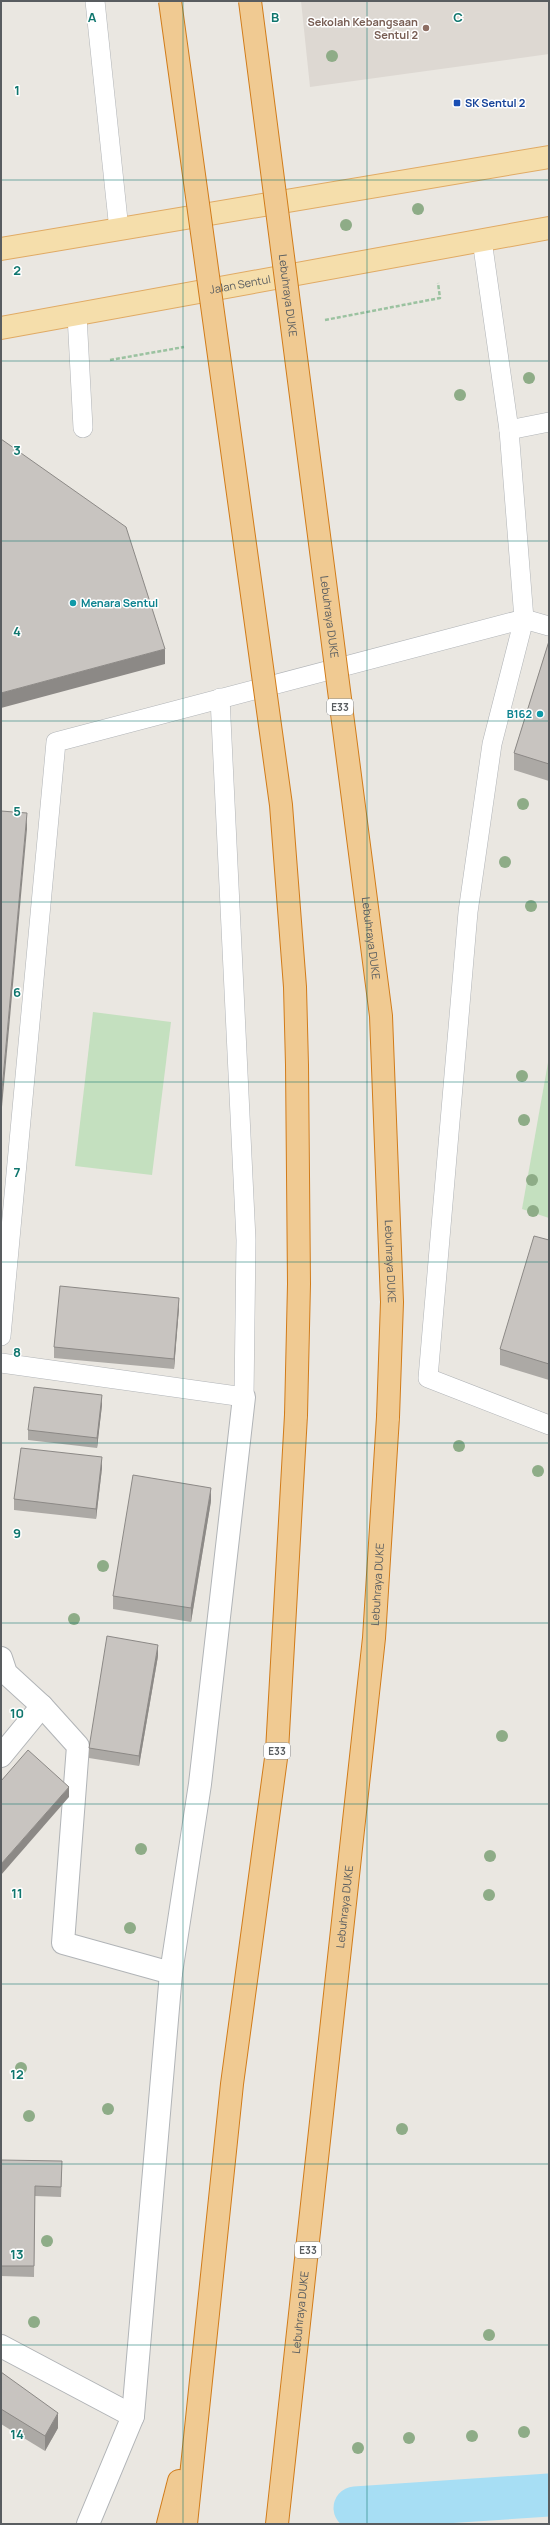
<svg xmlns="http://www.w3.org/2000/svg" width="550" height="2525" font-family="Manrope,sans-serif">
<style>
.education{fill:#ddd8d2}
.green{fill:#c4e0bf}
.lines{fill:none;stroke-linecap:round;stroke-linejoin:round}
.canal{stroke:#a7def4;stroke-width:43}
.lane-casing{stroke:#b1b4b7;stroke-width:20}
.street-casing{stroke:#b1b4b7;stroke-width:24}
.primary-casing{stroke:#e0aa64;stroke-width:24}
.highway-casing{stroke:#d17c1a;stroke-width:24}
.path{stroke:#9bc2a0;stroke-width:2.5;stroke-dasharray:4 2;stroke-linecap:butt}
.lane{stroke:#fff;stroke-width:19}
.street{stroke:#fff;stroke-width:22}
.primary{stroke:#f5deab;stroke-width:22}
.highway{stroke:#f0ca92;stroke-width:22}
.highway-bridge-casing{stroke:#d17c1a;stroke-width:24;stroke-linecap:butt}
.highway-bridge{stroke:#f0ca92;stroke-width:22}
.tree{fill:#8eac87}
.wall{fill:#aca9a5}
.shaded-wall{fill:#8c8986}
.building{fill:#c8c4c0;stroke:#8c8986}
.grid{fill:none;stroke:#0f766e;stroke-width:1;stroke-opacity:0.55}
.education-dot{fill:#8d6e63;stroke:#fff;stroke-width:1.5}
.transit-dot{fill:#1a4fb4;stroke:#fff;stroke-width:1.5}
.culture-dot{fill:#0f9aa8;stroke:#fff;stroke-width:1.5}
.labels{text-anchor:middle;stroke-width:3;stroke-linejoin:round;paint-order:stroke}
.shield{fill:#fff;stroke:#8b8e90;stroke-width:1}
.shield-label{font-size:10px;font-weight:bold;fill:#595d60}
.education-label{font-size:11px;font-weight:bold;fill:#785e54;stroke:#fff;text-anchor:end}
.transit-label{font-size:11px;font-weight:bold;fill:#164399;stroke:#fff;text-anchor:start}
.street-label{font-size:11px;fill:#595d60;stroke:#fff}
.culture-label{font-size:11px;font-weight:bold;fill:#0d838f;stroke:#fff;text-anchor:start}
.grid-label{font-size:13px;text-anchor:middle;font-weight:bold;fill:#0f766e;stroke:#fff;stroke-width:3;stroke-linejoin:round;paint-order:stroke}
</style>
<rect width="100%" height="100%" fill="#eae7e1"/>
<!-- education -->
<polygon class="education" points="301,1 549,1 549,54 310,87"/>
<!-- green -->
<g class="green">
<polygon points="93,1012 171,1022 152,1175 75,1166"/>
<polygon points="549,1057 549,1218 522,1209"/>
</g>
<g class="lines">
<!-- canal -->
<polyline class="canal" points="355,2508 549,2495"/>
<!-- lane casing -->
<g class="lane-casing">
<g id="lane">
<polyline points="95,1 119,230"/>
<polyline points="482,240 509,430 524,619 492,744 468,912 428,1378 549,1425"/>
<polyline points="77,315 83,428"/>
<polyline points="509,430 549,422"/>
<polyline points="1,1336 56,742 524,619 549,626"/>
<polyline points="1,1363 244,1397 246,1240 220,698"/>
</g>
</g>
<!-- street casing -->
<g class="street-casing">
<g id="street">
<polyline points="1,1658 6,1673 42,1706 1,1756"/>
<polyline points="42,1706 78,1746 63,1943 171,1973"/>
<polyline points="1,2346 133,2416 88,2524"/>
<polyline points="133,2416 171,1973 200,1784 244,1397"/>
</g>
</g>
<!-- primary casing -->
<g class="primary-casing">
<g id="primary">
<polyline points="1,249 549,157"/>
<path id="s1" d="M1,328L549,228"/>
</g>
</g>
<!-- highway casing -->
<g class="highway-casing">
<g id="highway">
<polyline points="168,2524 179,2481"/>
<polyline points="186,2524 232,2084 277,1751 296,1415"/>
<path id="s2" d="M277,2524L374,1638L388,1417"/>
</g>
</g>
<!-- path -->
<g class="path">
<polyline points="325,320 440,298 438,283"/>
<polyline points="110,360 184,347"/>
</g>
<!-- lane -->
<use href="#lane" class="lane"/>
<!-- street -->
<use href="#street" class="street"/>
<!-- primary -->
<use href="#primary" class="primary"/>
<!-- highway -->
<use href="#highway" class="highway"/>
<!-- highway-bridge casing -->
<g class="highway-bridge-casing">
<g id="highway-bridge">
<polyline points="170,1 281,805 295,987 297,1065 299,1284 296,1415"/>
<path id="s3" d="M250,1L381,1016L392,1302L388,1417"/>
</g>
</g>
<!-- highway-bridge -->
<use href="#highway-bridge" class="highway-bridge"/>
</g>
<!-- trees -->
<g class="tree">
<circle cx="332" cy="56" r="6"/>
<circle cx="418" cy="209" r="6"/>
<circle cx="346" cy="225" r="6"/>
<circle cx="529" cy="378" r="6"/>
<circle cx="460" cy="395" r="6"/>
<circle cx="523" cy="804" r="6"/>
<circle cx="505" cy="862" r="6"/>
<circle cx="531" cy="906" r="6"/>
<circle cx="522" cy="1076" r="6"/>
<circle cx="524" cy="1120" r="6"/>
<circle cx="532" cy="1180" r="6"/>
<circle cx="533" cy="1211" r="6"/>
<circle cx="459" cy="1446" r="6"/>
<circle cx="538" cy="1471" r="6"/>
<circle cx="103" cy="1566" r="6"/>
<circle cx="74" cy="1619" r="6"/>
<circle cx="502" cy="1736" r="6"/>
<circle cx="141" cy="1849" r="6"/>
<circle cx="490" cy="1856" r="6"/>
<circle cx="489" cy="1895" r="6"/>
<circle cx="130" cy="1928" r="6"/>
<circle cx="21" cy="2068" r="6"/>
<circle cx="108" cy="2109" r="6"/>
<circle cx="29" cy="2116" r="6"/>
<circle cx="402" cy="2129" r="6"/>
<circle cx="47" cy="2241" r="6"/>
<circle cx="34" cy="2322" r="6"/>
<circle cx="489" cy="2335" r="6"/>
<circle cx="524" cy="2432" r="6"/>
<circle cx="472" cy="2436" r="6"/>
<circle cx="409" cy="2438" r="6"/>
<circle cx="358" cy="2448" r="6"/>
</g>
<!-- wall -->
<g class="wall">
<polygon points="548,319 549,319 549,339 548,332"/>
<polygon points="549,641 549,781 514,770 514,753"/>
<polygon points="549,1240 549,1380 500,1365 500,1349"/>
<polygon points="179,1308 174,1369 54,1358 54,1347"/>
<polygon points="102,1405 97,1448 28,1440 28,1430"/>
<polygon points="102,1468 96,1519 14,1510 14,1499"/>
<polygon points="211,1501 191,1622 113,1609 113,1596"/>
<polygon points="158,1656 139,1766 89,1758 89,1748"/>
<polygon points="1,2160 62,2172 61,2197 35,2196 34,2277 1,2276"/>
<polygon points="1,2372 58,2428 45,2451 1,2424"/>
</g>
<!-- shaded-wall -->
<g class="shaded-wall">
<polygon points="165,649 165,664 1,708 1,693"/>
<polygon points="27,813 27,829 1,1118 1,1101"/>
<polygon points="179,1298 179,1308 174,1369 174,1359"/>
<polygon points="102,1395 102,1405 97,1448 97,1438"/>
<polygon points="102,1457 102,1468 96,1519 96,1509"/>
<polygon points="211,1488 211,1501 191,1622 191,1608"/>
<polygon points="158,1645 158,1656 139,1766 139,1756"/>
<polygon points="69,1787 69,1797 1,1875 1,1864"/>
<polygon points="58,2413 58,2428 45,2451 45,2436"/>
</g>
<!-- building -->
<g class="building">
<polygon points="1,439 126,527 165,649 1,693"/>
<polygon points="549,641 549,764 514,753"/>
<polygon points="1,811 27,813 1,1101"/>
<polygon points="534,1236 549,1240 549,1364 500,1349"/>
<polygon points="60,1286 179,1298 174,1359 54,1347"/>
<polygon points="34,1387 102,1395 97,1438 28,1430"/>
<polygon points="21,1448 102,1457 96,1509 14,1499"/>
<polygon points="133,1475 211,1488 191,1608 113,1596"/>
<polygon points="107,1636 158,1645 139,1756 89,1748"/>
<polygon points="28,1750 69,1787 1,1864 1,1781"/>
<polygon points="1,2160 62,2161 61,2187 35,2186 34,2266 1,2266"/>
<polygon points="1,2372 58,2413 45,2436 1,2409"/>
</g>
<!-- grid -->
<path class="grid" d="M183,1V2524M367,1V2524M1,180H549M1,361H549M1,541H549M1,721H549M1,902H549M1,1082H549M1,1262H549M1,1443H549M1,1623H549M1,1804H549M1,1984H549M1,2164H549M1,2345H549"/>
<!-- markers -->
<circle class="education-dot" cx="426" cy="28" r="4"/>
<rect class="transit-dot" x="453" y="99" width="8" height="8" rx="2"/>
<g class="culture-dot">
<circle cx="73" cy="603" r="4"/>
<circle cx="540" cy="714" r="4"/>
</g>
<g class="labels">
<!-- shield labels -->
<g class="shield">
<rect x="327" y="699" width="26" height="16" rx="3"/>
<rect x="264" y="1743" width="26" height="16" rx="3"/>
<rect x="295" y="2242" width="26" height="16" rx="3"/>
</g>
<g class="shield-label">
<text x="340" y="711">E33</text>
<text x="277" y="1755">E33</text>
<text x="308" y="2254">E33</text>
</g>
<!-- education labels -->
<g class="education-label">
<text x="418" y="26">Sekolah Kebangsaan<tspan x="418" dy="13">Sentul 2</tspan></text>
</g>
<!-- transit labels -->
<g class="transit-label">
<text x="465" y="107">SK Sentul 2</text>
</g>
<!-- street labels -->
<g class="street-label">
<text dy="4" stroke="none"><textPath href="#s1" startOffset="243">Jalan Sentul</textPath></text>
<text dy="4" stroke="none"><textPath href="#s3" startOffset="297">Lebuhraya DUKE</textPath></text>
<text dy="4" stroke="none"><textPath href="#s3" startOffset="621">Lebuhraya DUKE</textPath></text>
<text dy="4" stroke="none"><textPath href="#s3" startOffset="945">Lebuhraya DUKE</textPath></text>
<text dy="4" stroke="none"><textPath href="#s3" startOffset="1269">Lebuhraya DUKE</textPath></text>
<text dy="4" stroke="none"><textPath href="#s2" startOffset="945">Lebuhraya DUKE</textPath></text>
<text dy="4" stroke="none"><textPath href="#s2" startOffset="621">Lebuhraya DUKE</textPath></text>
<text dy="4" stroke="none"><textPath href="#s2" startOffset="213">Lebuhraya DUKE</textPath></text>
</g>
<!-- culture labels -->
<g class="culture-label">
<text x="81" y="607">Menara Sentul</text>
<text x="532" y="718" text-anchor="end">B162</text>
</g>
</g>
<g class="grid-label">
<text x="92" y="22">A</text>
<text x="275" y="22">B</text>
<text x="458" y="22">C</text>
<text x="17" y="95">1</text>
<text x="17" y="275">2</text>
<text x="17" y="455">3</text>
<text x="17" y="636">4</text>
<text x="17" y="816">5</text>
<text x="17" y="997">6</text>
<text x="17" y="1177">7</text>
<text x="17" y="1357">8</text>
<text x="17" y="1538">9</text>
<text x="17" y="1718">10</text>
<text x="17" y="1898">11</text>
<text x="17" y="2079">12</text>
<text x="17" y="2259">13</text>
<text x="17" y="2439">14</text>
</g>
<!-- border -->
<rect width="550" height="2525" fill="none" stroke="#595d60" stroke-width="4"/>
</svg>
